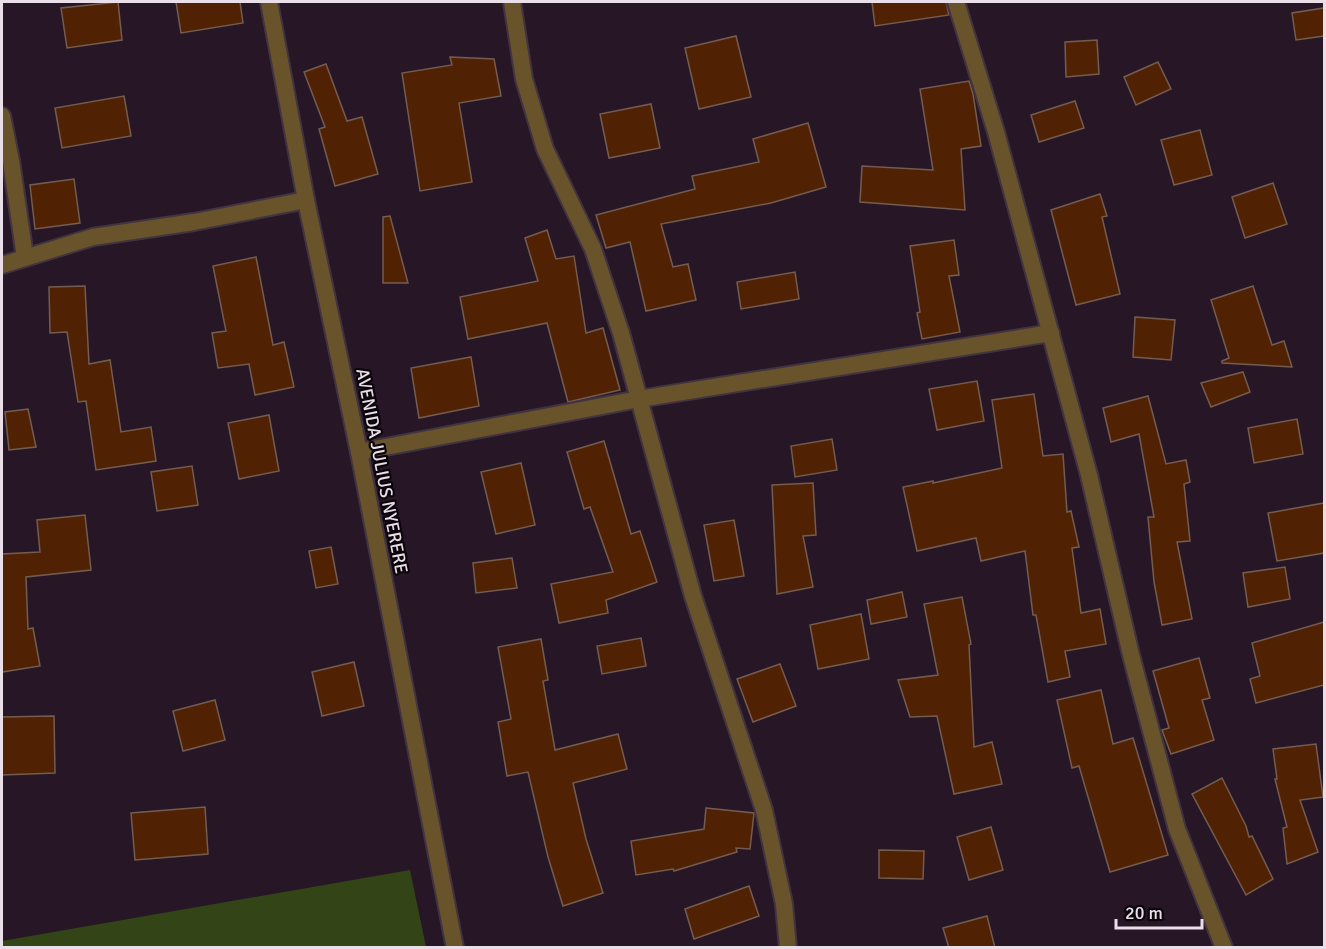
<svg xmlns="http://www.w3.org/2000/svg" width="1326" height="949" font-family="Signika,sans-serif">
<style>
.green{fill:#334417}
.building{fill:#502203;stroke:#745c50;stroke-width:1.5}
.lines{fill:none;stroke-linecap:round;stroke-linejoin:round}
.minor-casing{stroke:#423341;stroke-width:20}
.tertiary-casing{stroke:#423341;stroke-width:20}
.minor{stroke:#68532b;stroke-width:16}
.tertiary{stroke:#68532b;stroke-width:16}
.labels{text-anchor:middle;stroke-width:4.5;stroke-linejoin:round;paint-order:stroke}
.street-label{font-size:18px;fill:#eadfe9;stroke:#0b060b}
</style>
<rect width="100%" height="100%" fill="#271726"/>
<!-- green -->
<polygon class="green" points="410,870 426,947 2,947 2,941"/>
<!-- building -->
<g class="building">
<polygon points="118,2 122,40 67,48 61,8"/>
<polygon points="176,2 240,2 243,23 181,33"/>
<polygon points="872,2 946,2 949,15 875,26"/>
<polygon points="1324,8 1324,36 1296,40 1292,13"/>
<polygon points="736,36 751,97 699,109 685,48"/>
<polygon points="1097,40 1099,74 1066,77 1065,42"/>
<polygon points="450,57 494,59 501,96 459,103 472,182 420,191 402,73 452,65"/>
<polygon points="1158,62 1171,89 1136,105 1124,77"/>
<polygon points="326,64 347,121 362,117 378,174 335,186 319,129 325,127 304,72"/>
<polygon points="969,81 973,94 981,146 961,149 965,210 860,202 862,166 933,170 920,89"/>
<polygon points="124,96 131,136 62,148 55,108"/>
<polygon points="1075,101 1084,128 1039,142 1031,115"/>
<polygon points="651,104 660,148 609,158 600,114"/>
<polygon points="808,123 826,187 771,203 661,224 673,267 688,264 696,300 646,311 630,242 606,248 596,215 695,189 692,176 759,162 753,139"/>
<polygon points="1200,130 1212,175 1174,185 1161,140"/>
<polygon points="74,179 80,223 35,229 30,185"/>
<polygon points="1273,183 1287,224 1245,238 1232,197"/>
<polygon points="1100,194 1107,216 1102,217 1120,294 1076,305 1051,210"/>
<polygon points="390,216 408,283 383,283 383,217"/>
<polygon points="547,230 556,259 574,256 586,333 603,328 620,390 568,402 547,323 468,339 460,297 538,281 525,238"/>
<polygon points="954,240 959,275 949,276 960,332 922,339 917,313 920,312 910,246"/>
<polygon points="256,257 273,345 284,342 294,387 255,395 249,364 218,368 212,333 226,331 213,266"/>
<polygon points="795,272 799,299 741,309 737,282"/>
<polygon points="85,286 89,364 110,360 121,432 151,427 156,461 96,470 86,401 78,402 67,332 50,333 49,287"/>
<polygon points="1253,286 1272,345 1284,341 1292,367 1222,363 1222,361 1229,358 1211,300"/>
<polygon points="1135,317 1175,320 1171,360 1133,357"/>
<polygon points="471,357 479,406 419,418 411,368"/>
<polygon points="1243,372 1250,392 1211,407 1201,383"/>
<polygon points="977,381 984,421 937,430 929,389"/>
<polygon points="1034,394 1043,456 1063,454 1067,512 1071,511 1079,547 1072,548 1081,613 1100,609 1106,644 1065,651 1070,677 1048,682 1036,615 1033,615 1025,551 981,561 976,538 917,551 903,487 933,481 933,483 1002,468 992,400"/>
<polygon points="1148,396 1166,464 1186,460 1190,482 1184,484 1190,541 1177,542 1192,619 1162,625 1154,582 1148,517 1154,517 1139,434 1111,442 1103,408"/>
<polygon points="28,409 36,447 9,450 5,412"/>
<polygon points="269,415 279,471 239,479 228,423"/>
<polygon points="1297,419 1303,454 1254,463 1248,428"/>
<polygon points="832,439 837,470 795,477 791,446"/>
<polygon points="604,441 631,534 640,531 657,582 606,600 608,613 559,623 551,584 613,572 590,507 584,509 567,452"/>
<polygon points="521,463 535,525 496,534 481,472"/>
<polygon points="192,466 198,505 157,511 151,472"/>
<polygon points="813,483 816,535 803,536 813,587 777,594 772,485"/>
<polygon points="1324,503 1324,553 1277,561 1268,513"/>
<polygon points="85,515 91,570 26,577 28,629 33,628 40,666 2,672 2,554 40,552 37,520"/>
<polygon points="734,520 744,576 714,581 704,525"/>
<polygon points="331,547 338,584 316,588 309,551"/>
<polygon points="512,558 517,588 476,593 473,563"/>
<polygon points="1285,567 1290,599 1248,607 1243,573"/>
<polygon points="902,592 907,617 871,624 867,600"/>
<polygon points="962,597 971,644 969,645 974,747 992,742 1002,784 954,794 937,716 910,717 898,680 938,675 924,604"/>
<polygon points="861,614 869,659 818,669 810,625"/>
<polygon points="1324,622 1324,685 1256,703 1250,679 1260,676 1252,643"/>
<polygon points="641,638 646,666 602,674 597,646"/>
<polygon points="541,639 548,680 543,681 555,750 618,734 627,769 573,783 586,839 603,893 563,906 548,857 528,772 507,776 498,722 511,719 498,647"/>
<polygon points="1199,658 1210,698 1202,700 1214,740 1171,754 1162,730 1169,728 1153,671"/>
<polygon points="354,662 364,706 322,716 312,672"/>
<polygon points="780,664 796,706 753,722 737,679"/>
<polygon points="1101,690 1113,744 1133,738 1168,855 1110,872 1079,766 1072,768 1057,700"/>
<polygon points="215,700 225,740 183,751 173,711"/>
<polygon points="54,716 55,773 2,775 2,717"/>
<polygon points="1316,744 1323,797 1300,800 1318,852 1287,864 1283,828 1287,827 1275,779 1277,779 1273,749"/>
<polygon points="1222,778 1246,826 1249,837 1252,836 1273,879 1246,895 1192,794"/>
<polygon points="205,807 208,854 135,860 131,813"/>
<polygon points="706,808 754,813 750,849 736,848 737,852 674,871 673,869 636,875 631,841 704,829"/>
<polygon points="991,827 1003,870 969,880 957,837"/>
<polygon points="879,850 924,851 923,879 879,878"/>
<polygon points="749,886 759,916 694,939 685,909"/>
<polygon points="987,916 995,948 949,948 943,928"/>
</g>
<g class="lines">
<!-- minor casing -->
<g class="minor-casing">
<g id="minor">
<polyline points="512,2 524,79 545,149 593,249 621,333 693,596 764,810 784,904 788,948"/>
<polyline points="956,2 996,132 1089,475 1131,655 1177,829 1224,948"/>
<polyline points="2,116 11,161 25,257"/>
<polyline points="2,265 93,237 194,222 306,200"/>
<polyline points="359,452 639,399 1051,333"/>
</g>
</g>
<!-- tertiary casing -->
<g class="tertiary-casing">
<polyline id="tertiary" points="269,2 306,200 359,452 455,948"/>
</g>
<!-- minor -->
<use href="#minor" class="minor"/>
<!-- tertiary -->
<use href="#tertiary" class="tertiary"/>
</g>
<g class="labels">
<!-- street labels -->
<g class="street-label">
<text transform="translate(382 471) rotate(79)" y="6">AVENIDA JULIUS NYERERE</text>
</g>
</g>
<!-- border -->
<rect width="1326" height="949" fill="none" stroke="#eadfe9" stroke-width="6"/>
<!-- scale -->
<path d="M1116 919v9h86v-9" fill="none" stroke="#eadfe9" stroke-width="3"/>
<text x="1125" y="919" font-size="18" fill="#eadfe9" stroke="#0b060b" stroke-width="4.5" paint-order="stroke">20 m</text>
</svg>
